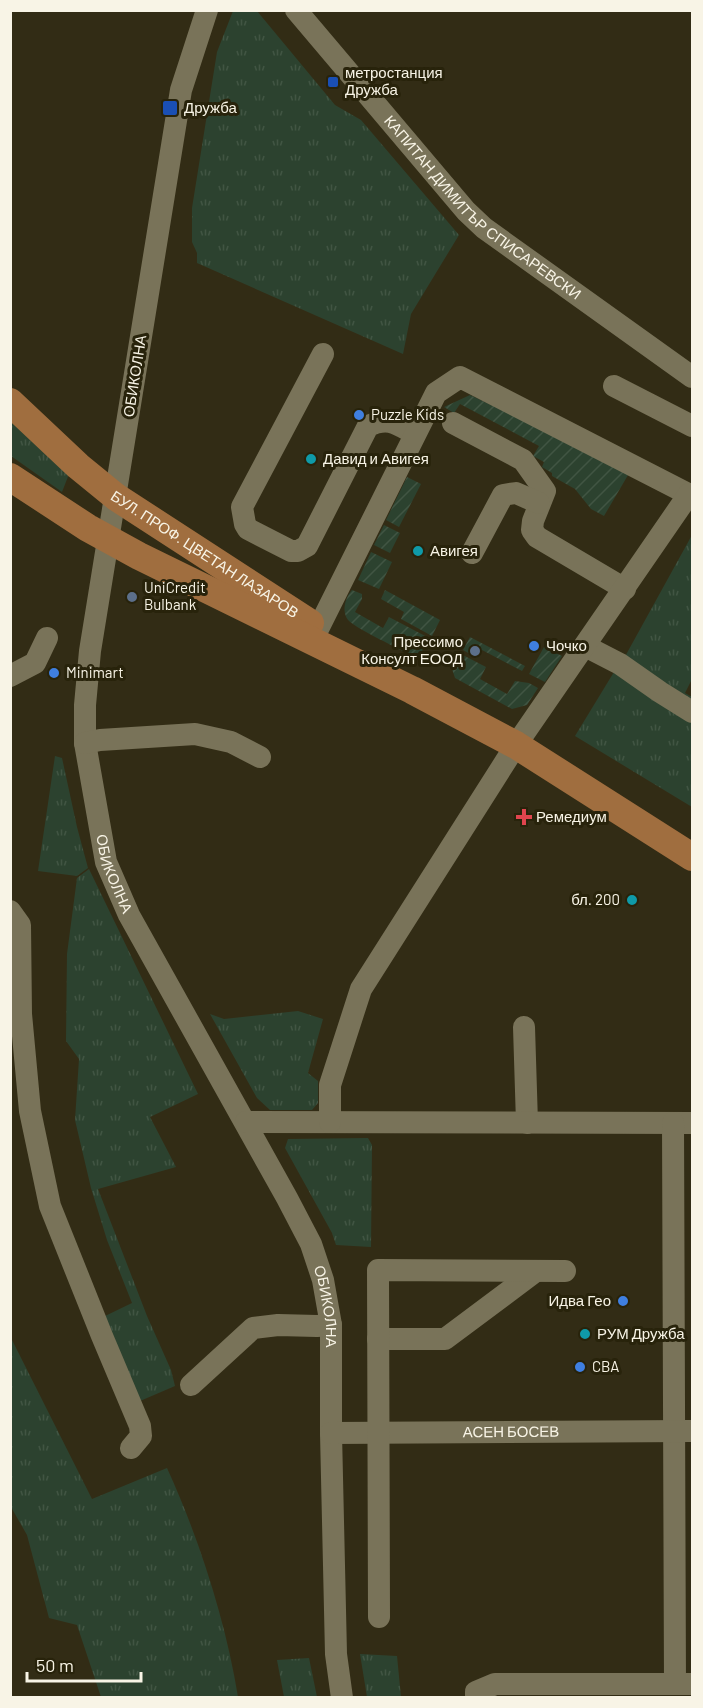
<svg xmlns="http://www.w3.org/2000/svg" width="703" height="1708" font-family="Barlow,sans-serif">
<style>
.grass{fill:url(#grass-tufts)}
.garden{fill:url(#garden-furrows)}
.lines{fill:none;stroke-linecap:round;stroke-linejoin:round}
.minor{stroke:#797359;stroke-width:22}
.major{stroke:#a06e3f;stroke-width:28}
.transit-dot{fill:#1a4fb4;stroke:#28230b;stroke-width:2}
.shop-dot{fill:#3f7fe0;stroke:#28230b;stroke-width:2}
.culture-dot{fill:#0f9aa8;stroke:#28230b;stroke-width:2}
.service-dot{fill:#5c6f8a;stroke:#28230b;stroke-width:2}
.health-dot{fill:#e0444e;stroke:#28230b;stroke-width:2}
.labels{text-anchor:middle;stroke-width:6;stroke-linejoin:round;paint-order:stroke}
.poi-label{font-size:15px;fill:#f8f4e6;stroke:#28230b;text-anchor:start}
.street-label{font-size:15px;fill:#f8f4e6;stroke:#28230b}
</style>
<defs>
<pattern id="grass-tufts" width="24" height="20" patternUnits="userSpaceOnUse" patternTransform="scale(1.5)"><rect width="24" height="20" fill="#2c422f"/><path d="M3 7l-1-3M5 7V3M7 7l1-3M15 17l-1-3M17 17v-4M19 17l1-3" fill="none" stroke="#415543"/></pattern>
<pattern id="garden-furrows" width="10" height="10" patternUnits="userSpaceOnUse" patternTransform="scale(1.5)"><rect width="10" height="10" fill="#2c422f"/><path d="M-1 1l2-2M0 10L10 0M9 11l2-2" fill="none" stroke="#415543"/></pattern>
</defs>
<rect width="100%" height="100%" fill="#322c15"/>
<!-- grass -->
<g class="grass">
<polygon points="233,11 257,11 335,105 361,120 459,235 411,314 403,354 197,263 197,253 192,242 192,208 217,52"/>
<polygon points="10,419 69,474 62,492 11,456"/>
<polygon points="692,535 692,679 685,693 692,697 692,708 622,662"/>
<polygon points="614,672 692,719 692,807 575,736"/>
<polygon points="55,756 62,758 77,827 88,868 77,876 38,871"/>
<polygon points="89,869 198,1094 150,1117 176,1167 98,1189 147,1316 171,1370 175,1386 140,1401 103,1317 132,1303 107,1240 91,1188 75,1120 79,1059 66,1041 67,954 77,878"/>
<polygon points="298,1011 323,1019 308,1073 318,1081 318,1103 312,1110 270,1110 257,1098 210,1014 224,1019"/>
<polygon points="368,1138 372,1145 371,1247 336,1245 332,1233 285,1148 288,1139"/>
<path d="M10,1336L92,1499L167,1468C199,1538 226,1622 238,1697H101L77,1625L49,1618L27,1535L11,1507Z"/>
<polygon points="360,1654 397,1656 401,1697 367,1697"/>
<polygon points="309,1658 317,1697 284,1697 277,1660"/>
</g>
<!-- garden -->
<g class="garden">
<polygon points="470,395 631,470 604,516 591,509 575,489 552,476 552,473 542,467 544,462 533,456 539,446 460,404 454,413 444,407"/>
<polygon points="407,477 421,484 399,527 386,520"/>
<polygon points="384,525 400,533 390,553 374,545"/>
<polygon points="371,552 392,562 379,589 358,580"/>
<path d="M352,590L362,594V599L355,612L383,628L389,617L429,638L420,655L412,656C398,648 359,630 349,621C341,612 345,598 352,590Z"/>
<polygon points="385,590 440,620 432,636 401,619 404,612 381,599"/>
<polygon points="470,637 525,666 522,671 482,650 477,658 463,650"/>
<polygon points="544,647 562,656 545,682 529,674"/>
<polygon points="461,654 486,667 480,679 507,694 515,681 529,683 538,688 527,705 512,709 455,678 452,669"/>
</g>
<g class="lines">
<!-- minor -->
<g class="minor">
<path id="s1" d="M207,10L181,90L90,651L85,705V743L106,862L129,915L287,1198L311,1244L323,1280L331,1325V1433L336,1654L342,1698"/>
<path id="s2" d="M296,10L466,211L484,228L692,377"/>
<path d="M323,354L242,507L245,524L248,529L291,551H298L307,546L368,426C389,416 397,424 415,434"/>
<polyline points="614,386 692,426"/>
<polyline points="453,423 523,460 545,491 533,521 532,530 537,537 625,589"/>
<polyline points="472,553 503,495 516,493 539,503"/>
<polyline points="318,629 436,393 460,377 692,496"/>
<polyline points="585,646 620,664 660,692 692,712"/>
<polyline points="10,676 35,663 47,638"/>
<polyline points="85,743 100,740 195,734 231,742 260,757"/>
<polyline points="10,911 20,925 21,1014 30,1111 50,1206 102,1336 140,1426 141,1436 131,1448"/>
<polyline points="524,1027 527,1123"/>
<polyline points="246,1122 692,1123"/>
<polyline points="330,1122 330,1085 361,989 516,745 689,494"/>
<polyline points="673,1123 675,1684"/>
<polyline points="378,1339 445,1339 536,1271"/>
<polyline points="191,1385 253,1328 278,1325 317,1326 331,1325"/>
<path id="s3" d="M331,1433L692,1431"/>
<polyline points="379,1617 378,1270 565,1271"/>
<polyline points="476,1698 476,1692 495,1684 692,1684"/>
</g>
<!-- major -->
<g class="major">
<path id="s4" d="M10,402L78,466L116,497L310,623"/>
<polyline points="10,477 88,528 139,556 412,690 516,745 692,857"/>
</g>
</g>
<!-- markers -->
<g class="transit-dot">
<rect x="327" y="76" width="12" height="12" rx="3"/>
<rect x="162" y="100" width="16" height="16" rx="3"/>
</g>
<g class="shop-dot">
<circle cx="359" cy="415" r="6"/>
<circle cx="534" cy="646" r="6"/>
<circle cx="54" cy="673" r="6"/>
<circle cx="623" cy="1301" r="6"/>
<circle cx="580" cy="1367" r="6"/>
</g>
<g class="culture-dot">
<circle cx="311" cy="459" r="6"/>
<circle cx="418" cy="551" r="6"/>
<circle cx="632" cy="900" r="6"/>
<circle cx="585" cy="1334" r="6"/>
</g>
<g class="service-dot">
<circle cx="132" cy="597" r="6"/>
<circle cx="475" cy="651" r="6"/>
</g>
<path class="health-dot" d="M521 808h6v6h6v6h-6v6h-6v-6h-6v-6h6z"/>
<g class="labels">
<!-- poi labels -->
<g class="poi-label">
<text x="345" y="78">метростанция<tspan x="345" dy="17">Дружба</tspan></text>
<text x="184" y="113">Дружба</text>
<text x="371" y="420">Puzzle Kids</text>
<text x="323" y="464">Давид и Авигея</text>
<text x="430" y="556">Авигея</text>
<text x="144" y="593">UniCredit<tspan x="144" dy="17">Bulbank</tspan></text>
<text x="463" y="647" text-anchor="end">Прессимо<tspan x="463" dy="17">Консулт ЕООД</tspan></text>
<text x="546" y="651">Чочко</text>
<text x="66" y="678">Minimart</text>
<text x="536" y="822">Ремедиум</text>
<text x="620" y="905" text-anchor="end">бл. 200</text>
<text x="611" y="1306" text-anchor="end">Идва Гео</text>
<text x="597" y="1339">РУМ Дружба</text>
<text x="592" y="1372">CBA</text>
</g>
<!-- street labels -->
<g class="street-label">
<text dy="5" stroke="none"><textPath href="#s2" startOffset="273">КАПИТАН ДИМИТЪР СПИСАРЕВСКИ</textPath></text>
<text transform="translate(135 376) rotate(-81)" y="5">ОБИКОЛНА</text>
<text dy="5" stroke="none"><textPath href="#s4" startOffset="248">БУЛ. ПРОФ. ЦВЕТАН ЛАЗАРОВ</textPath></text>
<text dy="5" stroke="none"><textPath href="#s1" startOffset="879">ОБИКОЛНА</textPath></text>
<text dy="5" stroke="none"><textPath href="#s1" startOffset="1364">ОБИКОЛНА</textPath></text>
<text dy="5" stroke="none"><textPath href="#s3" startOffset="180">АСЕН БОСЕВ</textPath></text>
</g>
</g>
<!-- border -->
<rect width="703" height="1708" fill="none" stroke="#f8f4e6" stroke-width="24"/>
<!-- scale -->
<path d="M27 1672v9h114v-9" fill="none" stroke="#f8f4e6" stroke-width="3"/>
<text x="36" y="1672" font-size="18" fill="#f8f4e6" stroke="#28230b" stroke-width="4.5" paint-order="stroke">50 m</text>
</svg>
